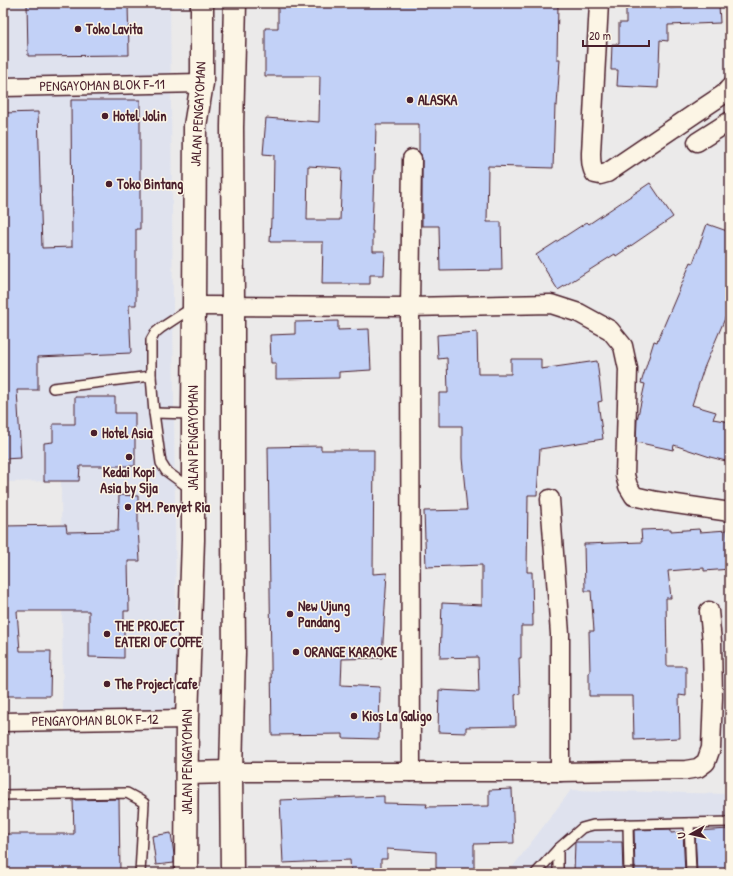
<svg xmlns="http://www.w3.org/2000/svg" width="733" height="876" font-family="'Patrick Hand',sans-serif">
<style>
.built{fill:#dfe2ee}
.building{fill:#c2d1f7;stroke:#4a1f2b;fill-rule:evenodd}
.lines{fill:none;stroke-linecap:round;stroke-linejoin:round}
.lane-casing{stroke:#4a1f2b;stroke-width:12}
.street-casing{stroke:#4a1f2b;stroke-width:21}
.secondary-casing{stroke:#4a1f2b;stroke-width:25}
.lane{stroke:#fcf5e5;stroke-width:9}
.street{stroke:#fcf5e5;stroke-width:18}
.secondary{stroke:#fcf5e5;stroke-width:22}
.poi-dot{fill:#4a1f2b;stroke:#fcf5e5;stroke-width:1.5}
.labels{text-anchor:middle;stroke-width:3;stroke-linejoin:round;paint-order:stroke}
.poi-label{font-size:14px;font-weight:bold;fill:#4a1f2b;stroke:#fcf5e5;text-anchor:start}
.street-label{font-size:14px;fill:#4a1f2b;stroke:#fcf5e5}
</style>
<rect width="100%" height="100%" fill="#ebeaea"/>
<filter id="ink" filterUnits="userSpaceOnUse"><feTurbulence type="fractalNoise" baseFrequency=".025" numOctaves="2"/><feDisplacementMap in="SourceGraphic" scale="8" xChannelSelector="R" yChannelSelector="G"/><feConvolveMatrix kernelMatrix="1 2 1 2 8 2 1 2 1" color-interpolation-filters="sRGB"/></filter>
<g filter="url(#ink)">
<!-- built -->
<g class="built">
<polygon points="3,3 170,3 177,715 63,716 61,481 3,482"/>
<polygon points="571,790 730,794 730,873 508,873"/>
</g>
<!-- building -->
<g class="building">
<polygon points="27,3 128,3 129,55 28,56"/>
<path d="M278,3H505L558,4L557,59H560L557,106L555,105L553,168L488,166L487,222H501L502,270L440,271L439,226H422V159L421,154L419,152V124H376L375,170H374L372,231H373V251H385L384,275H370V284H322L323,242H270L271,219H273L274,155L263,154L266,118L319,122L320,76H265V28H278ZM308,166L342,168L340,220H307Z"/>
<polygon points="626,3 670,3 670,8 719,5 720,23 668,25 668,41 660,40 658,88 617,86 618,70 611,70 612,44 619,44 619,23 626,23"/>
<polygon points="71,100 140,100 140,229 136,229 136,305 129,305 131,353 38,357 38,390 17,390 21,458 3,459 3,113 38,112 42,248 72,247"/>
<polygon points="650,183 673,217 616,256 615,254 558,290 536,255 587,222 589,224"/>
<polygon points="707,224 730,232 730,318 726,316 704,368 692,405 716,412 713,419 730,422 730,462 710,457 674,445 673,450 636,442 637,420 645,384 641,383 654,341 657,342 691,262 693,263"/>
<polygon points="338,321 338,330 369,329 371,370 339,372 339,378 276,379 276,363 271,363 270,335 295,334 295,322"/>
<polygon points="477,332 478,374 511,374 511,359 541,359 541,369 597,361 602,401 598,402 603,439 540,449 537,495 528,495 527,572 532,572 533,626 521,626 521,658 519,658 520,694 515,695 516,726 466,727 466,733 438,732 439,690 479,692 478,657 440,658 442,603 482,605 482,565 426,567 424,511 467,510 462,458 462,426 439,426 439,393 448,393 447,358 438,359 437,335"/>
<polygon points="75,397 115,397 115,413 135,413 135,466 80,466 79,481 44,481 44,443 53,442 53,424 75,424"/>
<polygon points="321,446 321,450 374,450 373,574 387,573 382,658 342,659 341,685 380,687 379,739 343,738 343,734 272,735 268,447"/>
<polygon points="119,495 138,496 138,527 140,561 128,561 129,611 124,611 124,658 89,657 89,611 17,611 20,651 51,651 50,696 3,696 3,526 66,525 67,532 118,531"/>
<polygon points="671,529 671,531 699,529 700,532 727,530 730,569 704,571 704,568 668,571 671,598 666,598 667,666 686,666 686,696 679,695 680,738 634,740 633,696 589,696 589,672 590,672 589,631 594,631 591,591 585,591 584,544 642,542 641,530"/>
<polygon points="512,789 514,843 474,844 474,873 436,873 436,852 387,849 387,859 381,859 381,873 351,873 350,860 283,863 280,800 384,796 384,803 427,804 426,807 489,806 489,790"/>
<polygon points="119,799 120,873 3,873 3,834 74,834 73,800"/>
<polygon points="671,829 671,833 683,832 685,873 635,873 634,830"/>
<polygon points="730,829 730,873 697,873 695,831"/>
<polygon points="171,833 174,855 174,863 156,865 152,836"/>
<polygon points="575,842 622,842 623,873 574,873"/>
</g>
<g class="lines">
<!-- lane casing -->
<g class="lane-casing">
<g id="lane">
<polyline points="53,388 151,376"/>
<polyline points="154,413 193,414"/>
<polyline points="192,490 166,471 161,463 154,413 151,376 151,340 155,333 161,328 193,307"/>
<polyline points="3,795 127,793 138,799 144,803 140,873"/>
<polyline points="689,823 691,873"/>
<polyline points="628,824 629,873"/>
<polyline points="558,849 558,873"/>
<polyline points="536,873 558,849 582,828 593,825 730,822"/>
</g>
</g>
<!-- street casing -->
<g class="street-casing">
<g id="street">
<path d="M599,3L591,153C591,160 591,168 595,174L600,175L607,173L706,106L724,94L730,87"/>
<polyline points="3,87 202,83"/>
<polyline points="697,142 730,121"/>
<polyline points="194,306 410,307 551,304 579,313 610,330 623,346 628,369 625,475 628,486 634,496 656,501 730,512"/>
<polyline points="550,499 560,634 560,772"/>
<polyline points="3,722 187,719"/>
<polyline points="231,772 560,772 686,770 698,768 706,762 711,748 713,697 712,642 709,611"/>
<polyline points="411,772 410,307 412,159"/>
</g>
</g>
<!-- secondary casing -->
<g class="secondary-casing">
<g id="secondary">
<polyline points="187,773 231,772"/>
<polyline points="186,873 187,719 193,540 193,414 194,306 195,126 202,83 202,3"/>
<polyline points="232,873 231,772 234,652 233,533 233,306 232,127 235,3"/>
</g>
</g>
<!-- lane -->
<use href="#lane" class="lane"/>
<!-- street -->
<use href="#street" class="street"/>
<!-- secondary -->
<use href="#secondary" class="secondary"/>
</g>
</g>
<!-- markers -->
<g class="poi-dot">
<circle cx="78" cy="29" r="4"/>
<circle cx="410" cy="100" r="4"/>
<circle cx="105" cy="116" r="4"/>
<circle cx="109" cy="184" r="4"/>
<circle cx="94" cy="433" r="4"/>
<circle cx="129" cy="457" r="4"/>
<circle cx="128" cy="507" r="4"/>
<circle cx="290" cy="614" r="4"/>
<circle cx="107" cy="634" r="4"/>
<circle cx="296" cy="652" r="4"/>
<circle cx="107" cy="684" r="4"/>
<circle cx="354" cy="716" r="4"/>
</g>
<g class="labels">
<!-- poi labels -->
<g class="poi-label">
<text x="86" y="34">Toko Lavita</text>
<text x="418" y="105">ALASKA</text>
<text x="113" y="121">Hotel Jolin</text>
<text x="117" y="189">Toko Bintang</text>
<text x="102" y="438">Hotel Asia</text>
<text x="129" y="477" text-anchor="middle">Kedai Kopi<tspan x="129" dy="16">Asia by Sija</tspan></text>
<text x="136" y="512">RM. Penyet Ria</text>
<text x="298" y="611">New Ujung<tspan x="298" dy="16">Pandang</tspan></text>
<text x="115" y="631">THE PROJECT<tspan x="115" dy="16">EATERI OF COFFE</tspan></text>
<text x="304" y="657">ORANGE KARAOKE</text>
<text x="115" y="689">The Project cafe</text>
<text x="362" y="721">Kios La Galigo</text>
</g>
<!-- street labels -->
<g class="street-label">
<text transform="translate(102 85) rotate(-1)" y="5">PENGAYOMAN BLOK F-11</text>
<text transform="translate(198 114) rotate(-87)" y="5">JALAN PENGAYOMAN</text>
<text transform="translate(193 438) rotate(-90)" y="5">JALAN PENGAYOMAN</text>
<text transform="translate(95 720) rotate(-1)" y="5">PENGAYOMAN BLOK F-12</text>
<text transform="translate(187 762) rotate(-90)" y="5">JALAN PENGAYOMAN</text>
</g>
</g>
<!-- margin -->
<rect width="733" height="876" fill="none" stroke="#fcf5e5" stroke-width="16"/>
<rect x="8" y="8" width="717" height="860" fill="none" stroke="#4a1f2b" stroke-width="1.5" filter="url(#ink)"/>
<!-- north arrow -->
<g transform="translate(691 834) rotate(262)" stroke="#fcf5e5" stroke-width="3" paint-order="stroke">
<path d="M0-3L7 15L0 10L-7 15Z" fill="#4a1f2b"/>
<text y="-6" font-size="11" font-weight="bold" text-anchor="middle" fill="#4a1f2b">U</text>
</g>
<!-- scale -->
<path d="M583 40v6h66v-6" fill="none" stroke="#4a1f2b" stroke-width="2"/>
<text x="589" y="40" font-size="12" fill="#4a1f2b" stroke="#fcf5e5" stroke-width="3" paint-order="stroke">20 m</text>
</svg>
